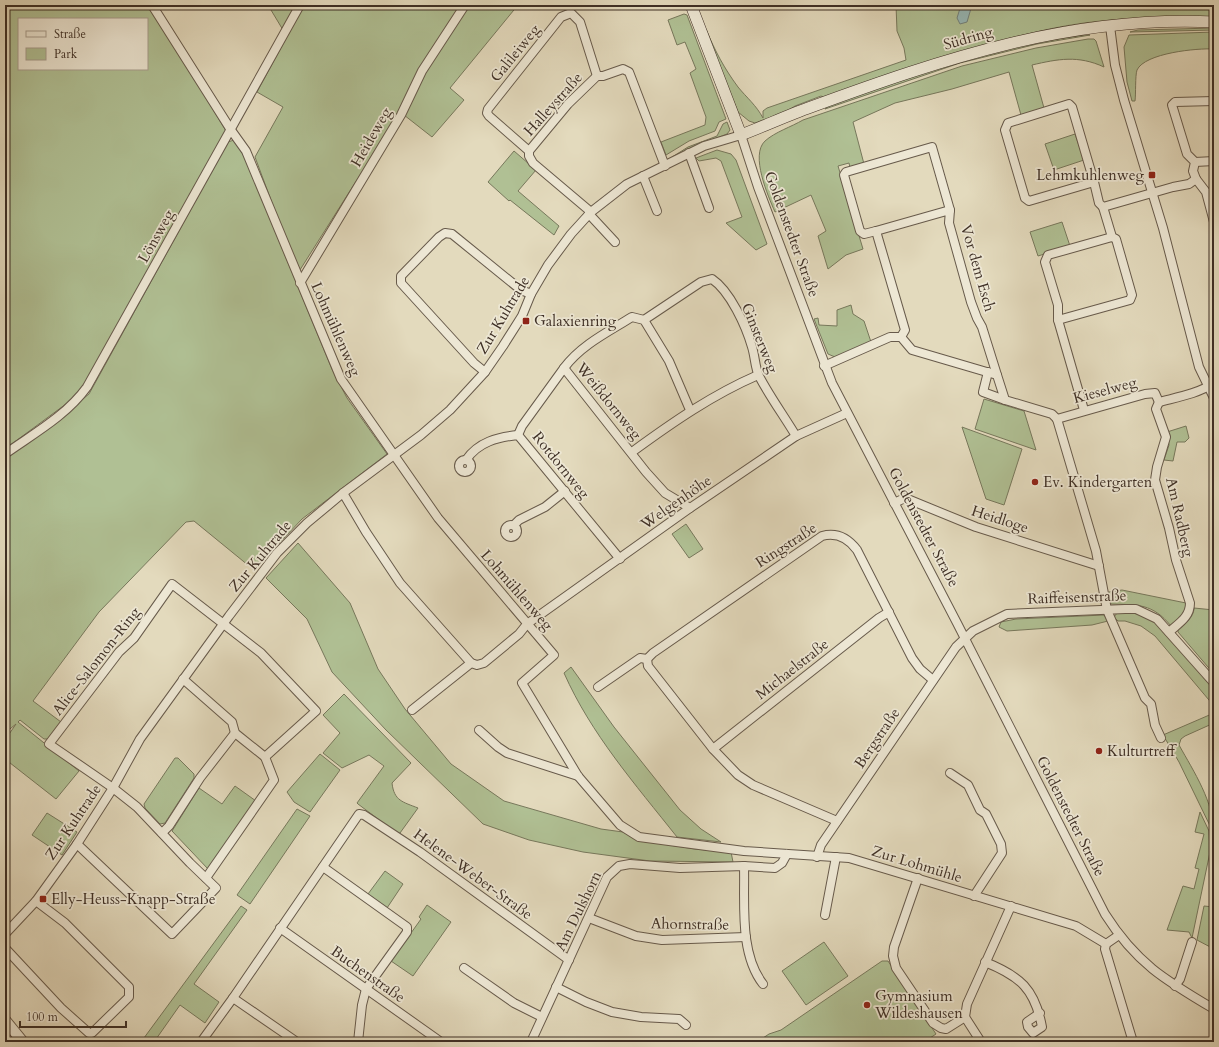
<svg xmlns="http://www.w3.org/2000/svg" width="1219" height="1047" font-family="Cardo,serif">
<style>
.green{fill:#b0c094;stroke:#77785c;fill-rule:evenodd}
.water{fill:#97b9b8;stroke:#73827d}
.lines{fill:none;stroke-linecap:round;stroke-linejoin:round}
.minor-casing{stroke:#675a4b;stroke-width:10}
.tertiary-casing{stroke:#675a4b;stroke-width:12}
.secondary-casing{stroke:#3e2f25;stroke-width:12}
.minor{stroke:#ede7d4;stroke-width:8}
.tertiary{stroke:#ede7d4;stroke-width:10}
.secondary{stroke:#ede7d4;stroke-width:11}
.poi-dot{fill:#8f2418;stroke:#ede7d4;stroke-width:1.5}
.labels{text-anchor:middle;stroke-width:3.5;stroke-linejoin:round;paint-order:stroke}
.street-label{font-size:15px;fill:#3e2f25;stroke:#ede7d4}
.poi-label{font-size:15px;fill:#3e2f25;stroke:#ede7d4;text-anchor:start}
</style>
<rect width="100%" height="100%" fill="#e3dabd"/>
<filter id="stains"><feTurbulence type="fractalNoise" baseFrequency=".005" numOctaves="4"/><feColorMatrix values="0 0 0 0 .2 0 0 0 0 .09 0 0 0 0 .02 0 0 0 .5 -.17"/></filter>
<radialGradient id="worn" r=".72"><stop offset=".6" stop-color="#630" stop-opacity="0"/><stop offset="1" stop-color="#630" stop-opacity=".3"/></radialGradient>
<!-- green -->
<g class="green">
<path d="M5,5H148L179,53L226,131L87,383L70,401L5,449ZM19,19H147V69H19Z"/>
<polygon points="268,5 297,5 283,30"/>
<polygon points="304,5 463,5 400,112 298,273 255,157 283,107 257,92"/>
<polygon points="468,5 518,5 450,88 464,100 432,137 404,115 424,73"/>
<path d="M896,5H1214V17C1171,17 1127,17 1084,23C998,35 908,71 825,98L821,96L795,106L787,111L755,123L749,121L738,112L705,33L706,29C715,51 724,68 738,87C747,98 756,105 763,118V111L767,108L906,60L904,48L897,31Z"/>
<polygon points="684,14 687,15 726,119 719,122 715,131 689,141 666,155 661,142 705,125 706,117 690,73 696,69 685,42 677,45 668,20"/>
<polygon points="1214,28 1214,30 1130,32 1138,30"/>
<path d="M1214,32V49C1197,48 1145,53 1137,70C1135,76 1136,94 1135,101H1132L1127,82L1124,47L1129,35Z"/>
<polygon points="1084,35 1090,35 1037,44 960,63 825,109 832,103 959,60 1038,42"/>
<path d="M1088,39H1094L1096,41L1104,67C1078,55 1058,59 1032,65L1044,108L1021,115L1009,72L952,89L895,103L853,122L864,164L850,168L849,163L838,166L863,249L846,255L828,269L818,236L826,231L811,195L775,212C768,196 750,155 765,141C775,132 791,127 803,120L962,66L1036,48Z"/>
<polygon points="727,122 730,130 727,134 689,149 671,160 669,159 688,147 717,136 723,124"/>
<polygon points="1075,134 1084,160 1054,170 1045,144"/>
<polygon points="234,140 244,156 332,369 347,398 387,454 302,519 254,570 194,521 186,522 99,612 33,701 61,722 49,739 44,739 20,720 18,722 79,771 56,799 5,759 5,740 16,724 5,733 5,457 54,422 89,394 228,142"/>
<polygon points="717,150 731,154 736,160 767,244 756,250 726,223 742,217 721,161 716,158 699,161 696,158"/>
<polygon points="514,151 536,170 518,191 559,226 554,235 510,200 509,201 488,182"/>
<polygon points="1062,222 1070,246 1038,256 1030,232"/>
<polygon points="851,305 853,314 864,321 871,342 835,357 828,354 814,319 818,318 819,325 837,326 837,310"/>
<polygon points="984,399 1024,411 1036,450 975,429"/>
<polygon points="1186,426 1189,438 1185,442 1177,442 1173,461 1164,460 1169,445 1167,432"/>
<polygon points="962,427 1022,449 1004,505 986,499"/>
<polygon points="686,524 703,549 689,558 672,534"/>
<polygon points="298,543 350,603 378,669 405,709 451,764 504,801 601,829 623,832 637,840 695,849 731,852 733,862 650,861 583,852 529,840 483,824 386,730 332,672 307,619 266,578"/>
<path d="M1122,590L1186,603V612L1171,626C1152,603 1138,605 1111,604L1107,595L1109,592Z"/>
<path d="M1194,608L1214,610V674L1178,632V629C1185,624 1194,617 1194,608Z"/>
<path d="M1117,613C1126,613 1135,612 1144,616C1167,625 1195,671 1214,689V706L1155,636L1141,626L1125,621H1118L1114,617Z"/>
<polygon points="1104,615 1108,621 1092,625 1007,631 999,627 1001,622 1016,619"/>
<path d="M571,667L614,727L680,810L701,829L721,842L677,837C635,784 591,734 564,673Z"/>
<path d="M344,694L411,763L392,783C394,801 403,802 418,808L400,833L398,834L358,804L357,803L384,766L369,755L342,768L323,753L340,733L323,715Z"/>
<path d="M1214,713V723L1185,736L1181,739L1179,745C1194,772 1214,802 1214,834L1179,762L1163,735Z"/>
<polygon points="320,754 340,770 310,812 294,802 287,792"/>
<polygon points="175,758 178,758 194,774 194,778 165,823 160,824 145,808 144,804"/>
<polygon points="235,786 256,801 208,869 172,831 199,788 222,804"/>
<polygon points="297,809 310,816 250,904 237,895"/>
<polygon points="1200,812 1209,831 1210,852 1192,938 1189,932 1167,930 1183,886 1194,889 1199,869 1195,868 1204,834 1195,832"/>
<polygon points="47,813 77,832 62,855 32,835"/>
<polygon points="385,871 403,884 387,908 368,894"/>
<polygon points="427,905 451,922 413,976 391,961 421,919 419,917"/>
<polygon points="241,906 247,910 194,984 219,1002 205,1023 180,1005 154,1042 141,1042"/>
<polygon points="1204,906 1214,907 1214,949 1197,940"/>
<polygon points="824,942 848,976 806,1005 782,971"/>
<polygon points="882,961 888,961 936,1034 930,1038 933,1042 757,1042 769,1034 781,1030"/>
</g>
<!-- water -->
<polygon class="water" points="961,5 972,5 967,22 960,24 957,18"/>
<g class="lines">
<!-- minor casing -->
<g class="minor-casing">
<g id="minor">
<polyline points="152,5 231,130 246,151 341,379 438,518 554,655 522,683 578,776 620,825 639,837 744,851 849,858 1076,926 1106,944"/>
<polyline points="1110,26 1115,65 1124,100 1163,228 1199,367 1214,398"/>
<polyline points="1214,101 1175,102 1172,105 1187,154 1195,162 1193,171 1196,179 1206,192 1214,222"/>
<polyline points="529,151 568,104 597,76"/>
<polyline points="689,153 709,208"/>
<polyline points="1195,162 1214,161"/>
<polyline points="643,176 657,211"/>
<polyline points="1094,182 1072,107 1069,104 1008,123 1005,130 1025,198 1029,201 1094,182 1099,203 1103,207 1173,187 1189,184 1196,179"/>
<polyline points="591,212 533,163 529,156 529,151 489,116 487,113 488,109 561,17 571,13 580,22 597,76 603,76 623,69 629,72 665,166"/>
<polyline points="589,214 615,242"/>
<polyline points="876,231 864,234 860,231 844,175 846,172 932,147 950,210"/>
<polyline points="300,283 401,115 422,71 465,5"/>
<path d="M644,320L701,282L712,279C730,291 746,326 752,347C755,356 755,368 759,376C770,397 784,416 796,436"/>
<polyline points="1058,320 1130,300 1132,295 1116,239 1112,237 1103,207"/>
<polyline points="901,337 905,330 876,231 950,210 949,223 971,302 977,318 982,327 997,375"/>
<polyline points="824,366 890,337 901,337 912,350 997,375 1005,400 1052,414 1057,419"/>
<path d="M564,368C581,345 608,332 632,317L644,320L669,361L690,410"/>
<polyline points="485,372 474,363 401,283 401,276 439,237 445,233 452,234 521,290 531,294"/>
<polyline points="988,372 983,392 1005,400"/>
<path d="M1159,402L1156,409L1166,437L1157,467L1155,480L1169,528L1176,560L1190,603C1190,617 1179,623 1169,632"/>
<polyline points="1084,410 1058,320 1058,305 1045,262 1048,255 1112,237"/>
<polyline points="1057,419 1096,551 1107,610 1145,698 1151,704 1155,725 1161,738"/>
<path d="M1057,419L1145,394L1155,393L1159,402C1178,397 1197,394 1214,383"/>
<polyline points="518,435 522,426 564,368 646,472 665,493 690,508"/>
<path d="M632,452C673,422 712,395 758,375"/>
<path d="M5,454C33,434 66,416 87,387L300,5"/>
<circle cx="465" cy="466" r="6"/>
<path d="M466,460C478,442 498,437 518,435L620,559"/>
<polyline points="343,493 366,532 400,583 471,663"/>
<polyline points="894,503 905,498 976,527 1099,566"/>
<circle cx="511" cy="531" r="6"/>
<polyline points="514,525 519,520 545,507 565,491"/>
<path d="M647,659L653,653L822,536C837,532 848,538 857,550L912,658L920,669L933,680"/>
<polyline points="647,659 648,666 713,749 738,775 753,785 837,821"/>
<polyline points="598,687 640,658 647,659"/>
<polyline points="412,710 471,663 477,665 484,663 519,634 527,624 690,508 796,436 847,413"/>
<polyline points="479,730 498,747 507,753 578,776"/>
<polyline points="713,749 879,618 889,612"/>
<polyline points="950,773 968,785 980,810 986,814 1001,844 1002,853 974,896"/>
<polyline points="162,833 169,826 200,778 235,733"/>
<polyline points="77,844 172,934 216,888 190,863 137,807 113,788 49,744 119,652 134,638 172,584 261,653 316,711 265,757 235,733 232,722 183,679"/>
<polyline points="817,857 821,845 956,647 973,631 1007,614 1125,609 1136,609 1157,619 1214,683"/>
<path d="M744,866C745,903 739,953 763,984"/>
<polyline points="323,867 407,927 407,932 366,989 362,1005 358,1042"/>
<polyline points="206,878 274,780 265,757"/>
<polyline points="918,878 894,947 893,956 896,968 933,1023 941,1028 946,1029 965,1017"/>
<polyline points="825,915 836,857"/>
<polyline points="589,918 636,936 662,940 746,937"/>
<polyline points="280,928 441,1042"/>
<path d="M5,934L36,901L77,844L113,788L140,739L229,616L277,553L307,523L343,493L421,435L450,410L485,372L503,346L522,316L531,294L548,265L571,234L591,212L627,184L704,146L741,135L758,187L832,383L957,623L1105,914C1136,963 1165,980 1214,1009"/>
<polyline points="1119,935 1106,944 1105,949 1133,1042"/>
<polyline points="5,948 61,1008 89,1033 92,1033 129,997 129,987 65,923 36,901"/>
<path d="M985,962C1020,976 1035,989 1042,1027L1033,1033L1028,1027L1027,1022L1040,1013"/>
<polyline points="464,968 514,1003 542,1017"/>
<polyline points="1175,986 1180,979 1192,942"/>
<polyline points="556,987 586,1002 612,1012 641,1017 679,1019 686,1025"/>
<polyline points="201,1042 233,998"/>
<polyline points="297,1042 233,998 359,814 364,815 420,852 569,960"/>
<polyline points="531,1042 607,877 619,866 630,864 680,868 744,866 775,868 782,863 787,854"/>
<polyline points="981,1042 965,1017 967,1004 1011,906"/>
</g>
</g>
<!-- tertiary casing -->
<g class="tertiary-casing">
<polyline id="tertiary" points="5,1020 23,1042"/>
</g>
<!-- secondary casing -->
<g class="secondary-casing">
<path id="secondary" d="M691,5L741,135C765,126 788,115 811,107C942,59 1073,15 1214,22"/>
</g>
<!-- minor -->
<use href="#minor" class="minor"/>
<!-- tertiary -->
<use href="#tertiary" class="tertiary"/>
<!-- secondary -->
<use href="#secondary" class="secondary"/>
</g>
<!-- markers -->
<g class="poi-dot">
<rect x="1148" y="171" width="8" height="8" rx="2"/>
<rect x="522" y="317" width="8" height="8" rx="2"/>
<circle cx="1035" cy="482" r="4"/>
<circle cx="1099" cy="751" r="4"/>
<rect x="39" y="895" width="8" height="8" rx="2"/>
<circle cx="867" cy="1005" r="4"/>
</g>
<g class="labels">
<!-- street labels -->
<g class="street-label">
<text transform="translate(968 38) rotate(-16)" y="5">Südring</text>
<text transform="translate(515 53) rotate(-51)" y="5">Galileiweg</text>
<text transform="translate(553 104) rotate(-48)" y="5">Halleystraße</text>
<text transform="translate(371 137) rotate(-60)" y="5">Heideweg</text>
<text transform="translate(792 234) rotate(70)" y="5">Goldenstedter Straße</text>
<text transform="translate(156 236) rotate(-61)" y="5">Lönsweg</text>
<text transform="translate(978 268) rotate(74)" y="5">Vor dem Esch</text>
<text transform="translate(503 315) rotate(-59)" y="5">Zur Kuhtrade</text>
<text transform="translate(336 329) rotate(66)" y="5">Lohmühlenweg</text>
<text transform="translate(760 338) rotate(68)" y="5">Ginsterweg</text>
<text transform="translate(1105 390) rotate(-15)" y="5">Kieselweg</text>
<text transform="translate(609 401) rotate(51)" y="5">Weißdornweg</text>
<text transform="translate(561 465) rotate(51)" y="5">Rotdornweg</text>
<text transform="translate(676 502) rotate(-35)" y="5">Welgenhöhe</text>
<text transform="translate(1180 517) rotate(77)" y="5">Am Radberg</text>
<text transform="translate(1000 519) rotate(18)" y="5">Heidloge</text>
<text transform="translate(924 527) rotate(62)" y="5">Goldenstedter Straße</text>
<text transform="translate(786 545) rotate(-33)" y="5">Ringstraße</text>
<text transform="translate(260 556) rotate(-50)" y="5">Zur Kuhtrade</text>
<text transform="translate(517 590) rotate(49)" y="5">Lohmühlenweg</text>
<text transform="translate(1077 597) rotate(-2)" y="5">Raiffeisenstraße</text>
<text transform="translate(96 661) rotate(-52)" y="5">Alice-Salomon-Ring</text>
<text transform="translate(792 669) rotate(-38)" y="5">Michaelstraße</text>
<text transform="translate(877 738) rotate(-56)" y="5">Bergstraße</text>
<text transform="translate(1071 816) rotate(63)" y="5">Goldenstedter Straße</text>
<text transform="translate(73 822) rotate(-56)" y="5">Zur Kuhtrade</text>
<text transform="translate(917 864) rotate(17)" y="5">Zur Lohmühle</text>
<text transform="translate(473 874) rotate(36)" y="5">Helene-Weber-Straße</text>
<text transform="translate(578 911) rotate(-64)" y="5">Am Dulshorn</text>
<text transform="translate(690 924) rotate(1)" y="5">Ahornstraße</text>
<text transform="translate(368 974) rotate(35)" y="5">Buchenstraße</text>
</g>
<!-- poi labels -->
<g class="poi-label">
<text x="1144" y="180" text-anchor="end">Lehmkuhlenweg</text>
<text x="534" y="326">Galaxienring</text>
<text x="1043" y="487">Ev. Kindergarten</text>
<text x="1107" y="756">Kulturtreff</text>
<text x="51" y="904">Elly-Heuss-Knapp-Straße</text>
<text x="875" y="1001">Gymnasium<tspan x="875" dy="17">Wildeshausen</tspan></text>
</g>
</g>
<!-- margin -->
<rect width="1219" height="1047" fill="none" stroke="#e3dabd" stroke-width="20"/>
<rect x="6" y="6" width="1207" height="1035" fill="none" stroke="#3e2f25" stroke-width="2"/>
<rect x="10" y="10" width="1199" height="1027" fill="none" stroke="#3e2f25"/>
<!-- legend -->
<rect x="18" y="18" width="130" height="52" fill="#ede7d4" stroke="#a79d8e"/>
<rect x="26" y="31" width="20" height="6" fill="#ede7d4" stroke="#a79d8e"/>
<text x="54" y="38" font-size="12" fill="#3e2f25">Straße</text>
<rect x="26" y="48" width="20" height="12" fill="#b0c094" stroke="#a79d8e"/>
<text x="54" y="58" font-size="12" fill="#3e2f25">Park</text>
<!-- scale -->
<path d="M20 1021v6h106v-6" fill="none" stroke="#3e2f25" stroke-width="2"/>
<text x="26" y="1021" font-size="12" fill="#3e2f25" stroke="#ede7d4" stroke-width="3" paint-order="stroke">100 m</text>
<rect width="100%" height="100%" filter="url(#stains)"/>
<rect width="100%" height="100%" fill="url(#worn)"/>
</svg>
